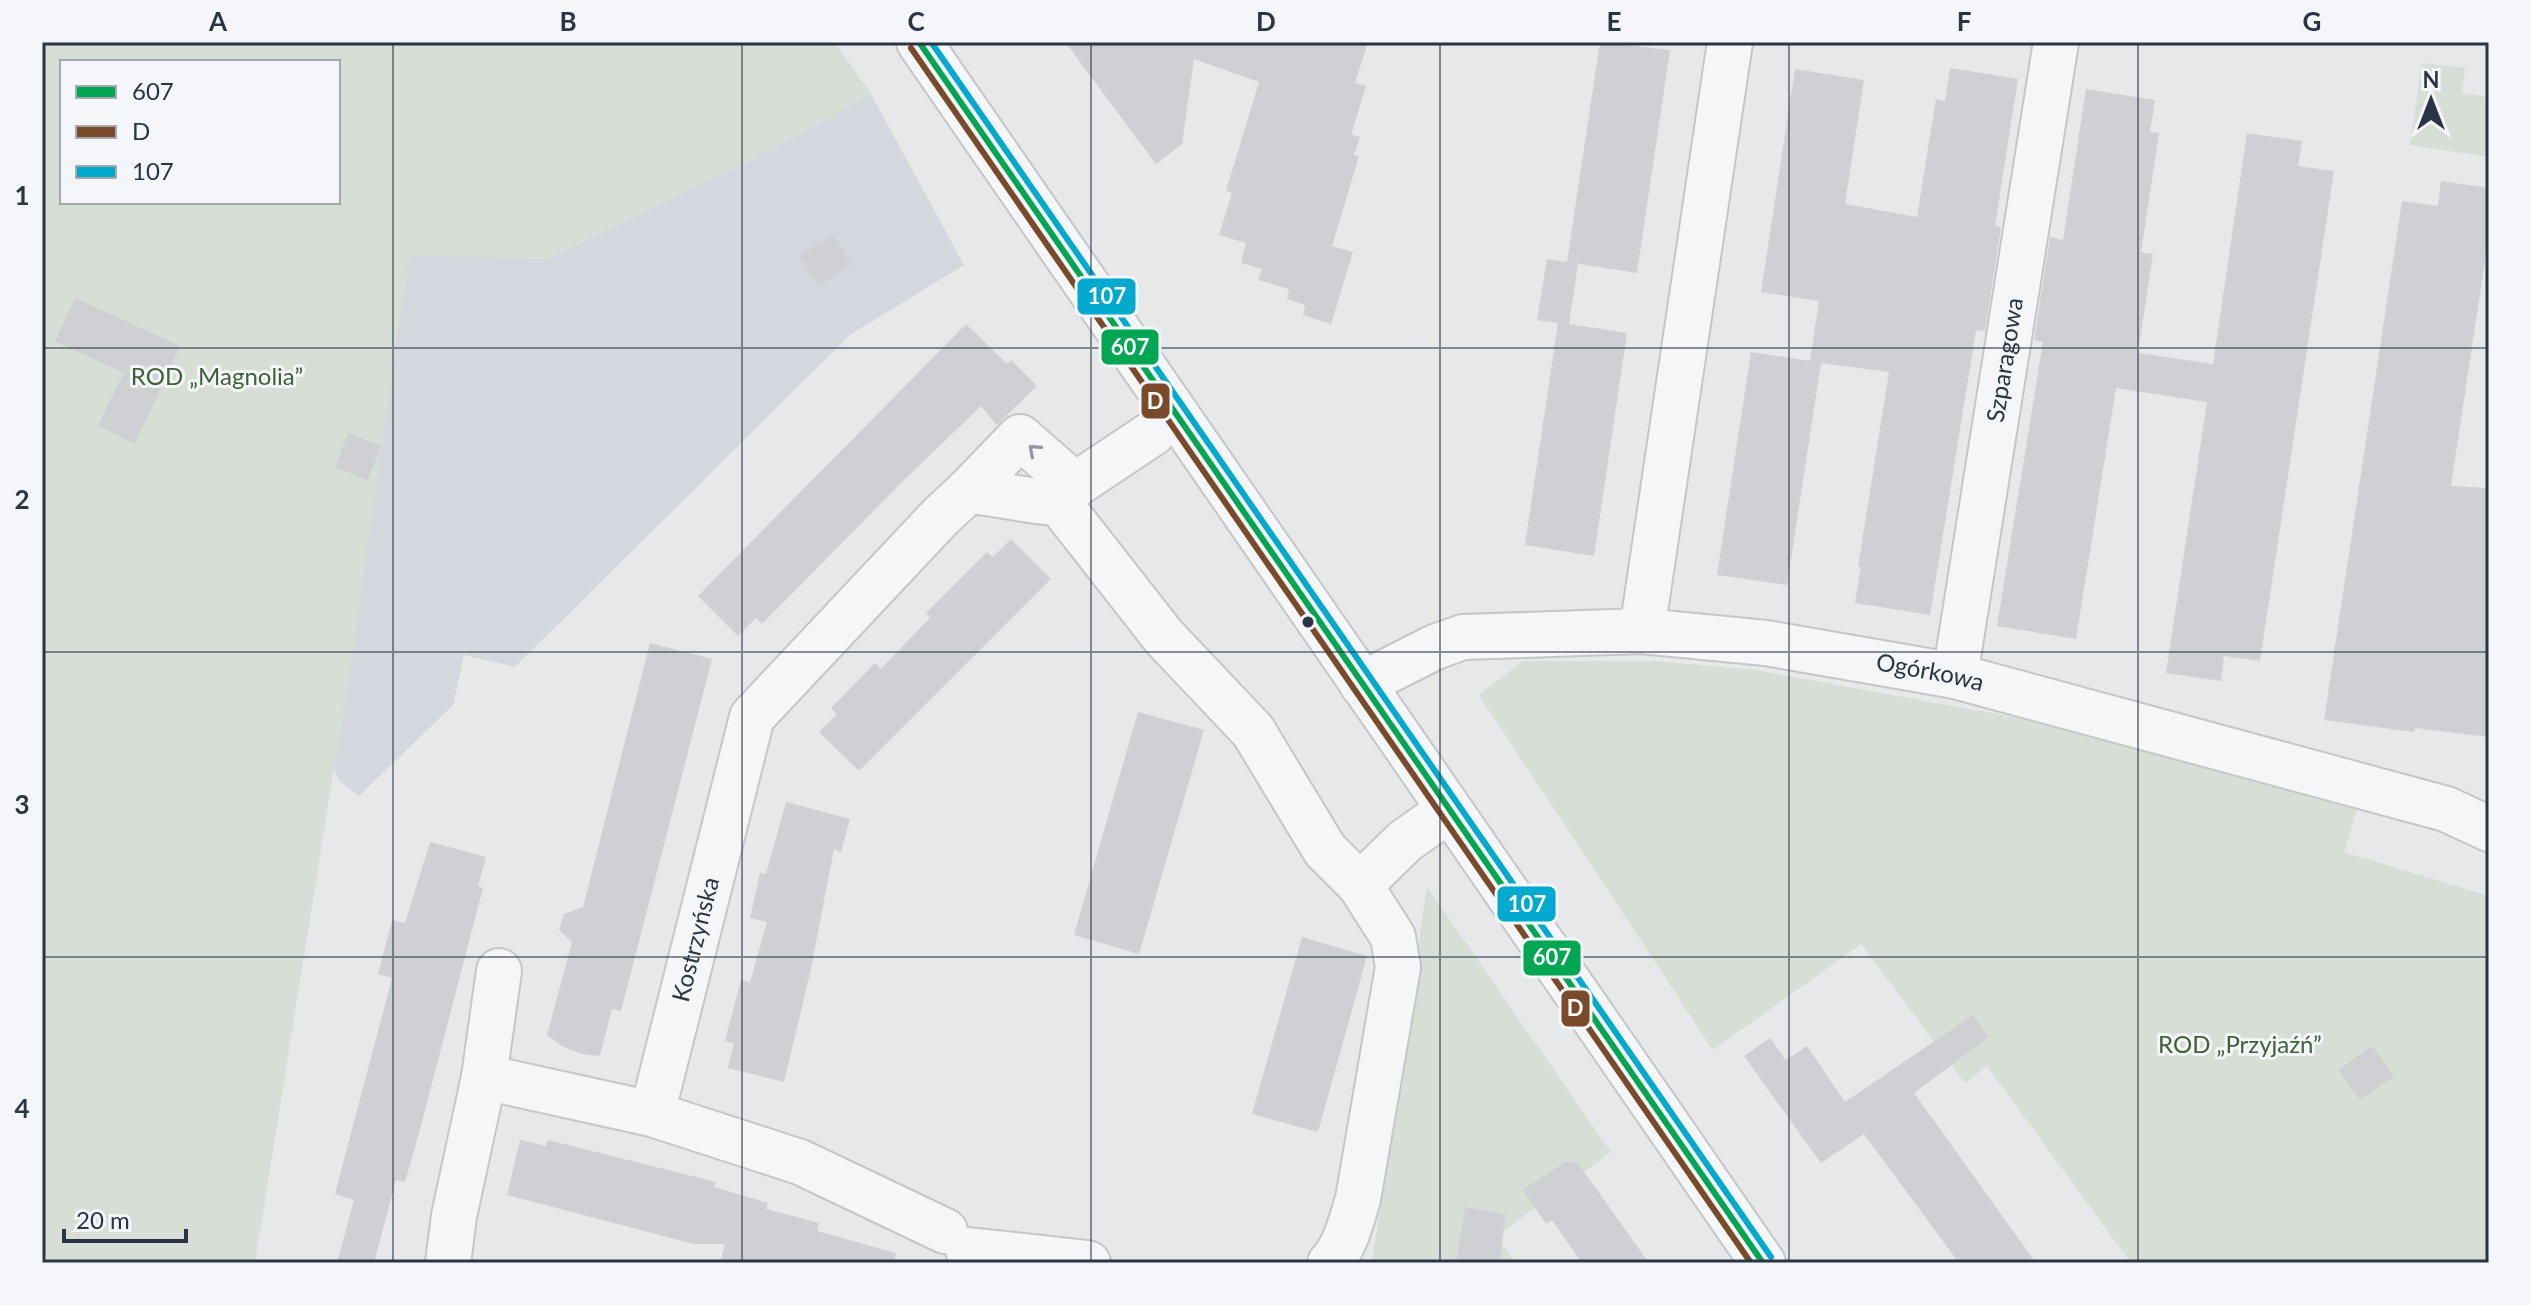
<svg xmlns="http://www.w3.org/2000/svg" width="2531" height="1305" font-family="Lato,sans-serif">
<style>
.built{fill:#d4d7dd}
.green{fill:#d6ded6;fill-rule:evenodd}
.building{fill:#ced0d3}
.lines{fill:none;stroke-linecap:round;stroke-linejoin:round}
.minor-casing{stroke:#c4c6c8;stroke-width:48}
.minor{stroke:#f5f6f7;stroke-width:44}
.bus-1-casing{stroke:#f4f6f9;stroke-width:12}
.bus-2-casing{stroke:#f4f6f9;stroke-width:12}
.bus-3-casing{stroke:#f4f6f9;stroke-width:12}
.bus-1{stroke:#00a651;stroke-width:6}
.bus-2{stroke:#7a4b2a;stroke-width:6}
.bus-3{stroke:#00a9ce;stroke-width:6}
.oneway{stroke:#90959e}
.grid{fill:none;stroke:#2b3445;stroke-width:2;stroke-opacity:0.55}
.bus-dot{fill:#2b3445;stroke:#f4f6f9;stroke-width:3}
.labels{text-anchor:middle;stroke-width:6;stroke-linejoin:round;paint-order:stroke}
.street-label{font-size:24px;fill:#2b3445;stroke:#f4f6f9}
.park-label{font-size:24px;fill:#3f6138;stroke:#f4f6f9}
.line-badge{stroke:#f4f6f9;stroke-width:3}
.badge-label{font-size:22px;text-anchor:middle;font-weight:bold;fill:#fff}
.neatline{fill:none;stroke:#2b3445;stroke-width:3}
.grid-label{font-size:26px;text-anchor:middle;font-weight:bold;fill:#2b3445}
</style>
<rect width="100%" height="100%" fill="#e6e8ea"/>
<!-- built -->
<polygon class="built" points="871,94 964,265 851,334 515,667 464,655 453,705 359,796 339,781 333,767 409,254 547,259 756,158"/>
<!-- green -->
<g class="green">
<path d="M42,42H835L871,94L756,158L547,259L409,255L348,681L255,1263H42ZM62,62H338V202H62Z"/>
<polygon points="2422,63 2465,68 2462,93 2489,97 2489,157 2410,145"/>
<polygon points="1523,661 1656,661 1755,670 2057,725 2358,807 2344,852 2489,896 2489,1263 2131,1263 1987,1066 1965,1083 1861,944 1713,1050 1479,695"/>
<polygon points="1427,887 1611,1152 1497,1236 1515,1263 1372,1263"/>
</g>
<!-- building -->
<g class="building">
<polygon points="1065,42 1368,42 1355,83 1366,86 1351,135 1360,137 1354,155 1359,156 1332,246 1353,252 1331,324 1303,315 1305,305 1287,299 1289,289 1258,280 1262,269 1241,263 1246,243 1219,235 1232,193 1226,191 1259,82 1194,59 1182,144 1156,164"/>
<polygon points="1600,42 1670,50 1637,273 1567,262"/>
<polygon points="1950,68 2018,79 1995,226 2001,227 1985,331 1976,330 1930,615 1855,603 1861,567 1858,567 1889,372 1821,363 1787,585 1717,575 1751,352 1810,361 1819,301 1761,292 1795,69 1864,80 1845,204 1917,217 1936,99 1945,101"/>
<polygon points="2086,89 2155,100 2150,132 2159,133 2141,252 2153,254 2138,353 2213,364 2247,133 2302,141 2298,166 2334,171 2260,661 2224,656 2221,681 2166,673 2207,402 2116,388 2076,639 1997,626 2043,342 2034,340 2050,237 2063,240"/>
<polygon points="2441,181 2489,188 2489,234 2451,486 2489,488 2489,737 2415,728 2414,732 2324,720 2402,201 2438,206"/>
<polygon points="833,235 851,265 819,285 800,255"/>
<polygon points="1547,259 1578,264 1569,324 1627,333 1594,556 1525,545 1558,323 1537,320"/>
<polygon points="75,298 180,346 135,444 98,426 124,373 55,341"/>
<polygon points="966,324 1007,364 1011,360 1037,386 997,425 981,406 901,483 762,624 756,618 738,636 698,596"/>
<polygon points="348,433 381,446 368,480 335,467"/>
<polygon points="1011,539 1051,579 859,771 819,732 837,714 831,708 875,663 881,669 930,618 926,613 987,552 993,557"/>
<polygon points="650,643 712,659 621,1011 612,1009 600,1056 582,1054 562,1046 547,1035 572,942 559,930 564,914 583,907"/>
<polygon points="1138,712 1204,730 1139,954 1074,935"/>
<polygon points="786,802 850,819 841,852 834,849 810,973 784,1082 728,1068 734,1043 725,1041 741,980 750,982 767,922 750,918 760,873 766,874"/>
<polygon points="430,842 486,857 478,886 483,888 419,1133 405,1182 396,1180 374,1263 337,1263 354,1200 335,1194 392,978 378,974 392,920 405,923"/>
<polygon points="1302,937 1367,956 1318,1132 1252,1114"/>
<polygon points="1973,1015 1989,1037 1914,1093 2036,1263 1959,1263 1864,1134 1821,1163 1744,1056 1770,1038 1786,1060 1807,1046 1845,1102"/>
<polygon points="2372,1046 2394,1076 2360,1100 2338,1070"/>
<polygon points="520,1140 546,1146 548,1140 716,1182 714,1187 768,1203 766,1209 819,1223 817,1231 896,1253 894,1263 720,1263 725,1244 694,1244 507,1195"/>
<polygon points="1565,1162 1577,1162 1649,1263 1582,1263 1552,1220 1546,1224 1523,1190"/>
<polygon points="1465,1207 1506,1214 1499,1263 1456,1263"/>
</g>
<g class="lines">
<!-- minor casing -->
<g class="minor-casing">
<g id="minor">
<polyline points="919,42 1763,1263"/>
<polyline points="1075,485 1153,433"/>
<polyline points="968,491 1020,437 1075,485 1059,503"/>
<polyline points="1059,503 1164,637 1253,731 1325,850 1360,885"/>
<polyline points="1642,631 1730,42"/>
<path id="s1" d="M1955,676L2056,42"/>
<path id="s2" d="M1362,684L1435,647L1463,637L1642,631L1766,643L1910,668L1955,676L2446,809L2489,829"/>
<polyline points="484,1077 652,1114 800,1162 945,1231"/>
<path id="s3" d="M652,1114L752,717L941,516L968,491C999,493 1028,502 1059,503"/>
<polyline points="968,1250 1088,1263"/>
<polyline points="448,1263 454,1216 484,1077 499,971"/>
<path d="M1330,1263C1346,1246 1351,1221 1358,1199L1398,967L1393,937L1360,885L1405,841L1449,810"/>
</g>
</g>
<!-- minor -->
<use href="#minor" class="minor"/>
<!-- bus-1 casing -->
<g class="bus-1-casing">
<polyline id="bus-1" points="919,42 1763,1263"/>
</g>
<!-- bus-2 casing -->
<g class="bus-2-casing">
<polyline id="bus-2" points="911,48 1751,1263"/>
</g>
<!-- bus-3 casing -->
<g class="bus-3-casing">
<polyline id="bus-3" points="931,42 1771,1257"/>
</g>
<!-- bus-1 -->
<use href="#bus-1" class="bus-1"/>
<!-- bus-2 -->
<use href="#bus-2" class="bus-2"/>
<!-- bus-3 -->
<use href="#bus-3" class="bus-3"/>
</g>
<!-- one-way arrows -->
<defs><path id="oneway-chevron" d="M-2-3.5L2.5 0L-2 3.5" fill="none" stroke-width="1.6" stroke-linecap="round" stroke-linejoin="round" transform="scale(2)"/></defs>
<use class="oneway" href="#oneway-chevron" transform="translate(1034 450) rotate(-139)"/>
<!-- grid -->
<path class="grid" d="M393,42V1263M742,42V1263M1091,42V1263M1440,42V1263M1789,42V1263M2138,42V1263M42,348H2489M42,652H2489M42,957H2489"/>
<!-- markers -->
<circle class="bus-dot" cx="1308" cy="622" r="7"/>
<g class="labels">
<!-- street labels -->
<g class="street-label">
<text dy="8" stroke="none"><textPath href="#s1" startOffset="320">Szparagowa</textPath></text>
<text dy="8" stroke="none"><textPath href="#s2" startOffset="582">Ogórkowa</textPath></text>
<text dy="8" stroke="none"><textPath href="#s3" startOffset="180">Kostrzyńska</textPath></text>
</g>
<!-- park labels -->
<g class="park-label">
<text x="217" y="385">ROD „Magnolia”</text>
<text x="2240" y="1053">ROD „Przyjaźń”</text>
</g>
</g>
<g class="line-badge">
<rect x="1076" y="277" width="61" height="39" rx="8" fill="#00a9ce"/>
<rect x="1100" y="328" width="60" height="38" rx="8" fill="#00a651"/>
<rect x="1140" y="382" width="31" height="38" rx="8" fill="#7a4b2a"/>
<rect x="1496" y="885" width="61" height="38" rx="8" fill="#00a9ce"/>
<rect x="1522" y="939" width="60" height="38" rx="8" fill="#00a651"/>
<rect x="1560" y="989" width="31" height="39" rx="8" fill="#7a4b2a"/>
</g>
<g class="badge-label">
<text x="1107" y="304">107</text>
<text x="1130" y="355">607</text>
<text x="1155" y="409">D</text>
<text x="1527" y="912">107</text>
<text x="1552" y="965">607</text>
<text x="1575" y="1016">D</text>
</g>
<!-- border -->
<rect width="2531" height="1305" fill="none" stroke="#f4f6f9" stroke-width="88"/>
<!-- legend -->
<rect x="60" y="60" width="280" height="144" fill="#f4f6f9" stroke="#a4a8b1" stroke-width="2"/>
<rect x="76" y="86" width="40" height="12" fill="#00a651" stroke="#a4a8b1" stroke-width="2"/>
<text x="132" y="100" font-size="24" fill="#2b3445">607</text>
<rect x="76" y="126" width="40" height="12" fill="#7a4b2a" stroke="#a4a8b1" stroke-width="2"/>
<text x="132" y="140" font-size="24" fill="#2b3445">D</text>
<rect x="76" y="166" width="40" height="12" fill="#00a9ce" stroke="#a4a8b1" stroke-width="2"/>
<text x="132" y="180" font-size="24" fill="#2b3445">107</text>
<!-- north arrow -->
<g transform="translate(2431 100)" stroke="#f4f6f9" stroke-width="6" paint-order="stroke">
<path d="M0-6L14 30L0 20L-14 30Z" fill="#2b3445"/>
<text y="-12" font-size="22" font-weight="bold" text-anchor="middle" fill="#2b3445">N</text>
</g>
<!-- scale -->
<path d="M64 1229v12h122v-12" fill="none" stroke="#2b3445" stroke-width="4"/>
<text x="76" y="1229" font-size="24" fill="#2b3445" stroke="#f4f6f9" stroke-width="6" paint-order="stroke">20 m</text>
<rect x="44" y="44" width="2443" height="1217" class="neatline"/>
<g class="grid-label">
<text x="218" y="31">A</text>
<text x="568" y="31">B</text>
<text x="916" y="31">C</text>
<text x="1266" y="31">D</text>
<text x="1614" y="31">E</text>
<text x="1964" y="31">F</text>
<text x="2312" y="31">G</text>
<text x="22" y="205">1</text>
<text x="22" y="509">2</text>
<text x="22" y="814">3</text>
<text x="22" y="1118">4</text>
</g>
</svg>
